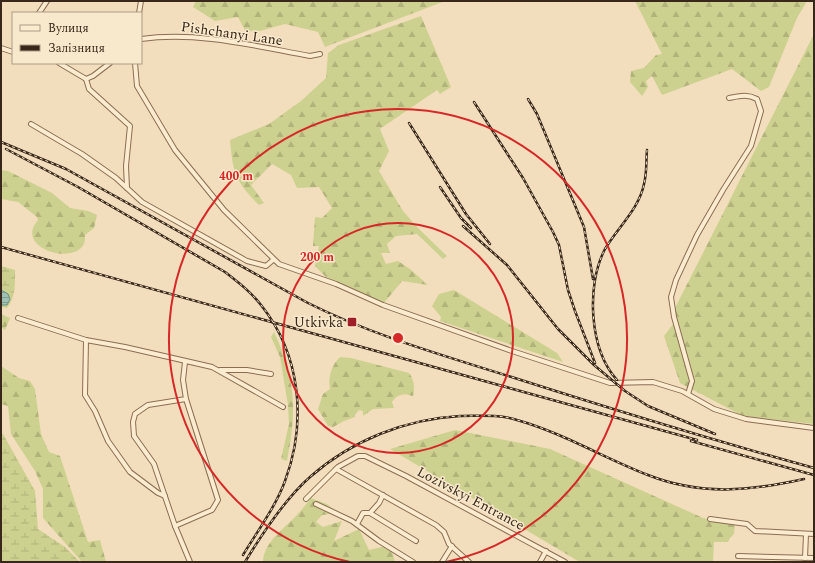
<svg xmlns="http://www.w3.org/2000/svg" width="815" height="563" font-family="Spectral,serif">
<style>
.forest{fill:url(#forest-firs)}
.wetland{fill:url(#wetland-marsh)}
.water{fill:url(#water-rules);stroke:#679184}
.lines{fill:none;stroke-linecap:round;stroke-linejoin:round}
.minor-casing{stroke:#8b6d54;stroke-width:6}
.minor{stroke:#fceccf;stroke-width:4}
.rail-casing{stroke:#38271a;stroke-width:2.5}
.rail{stroke:#f9e9cc;stroke-width:1;stroke-dasharray:3;stroke-linecap:butt}
.ring{fill:none;stroke:#d62828;stroke-width:2}
.poi-dot{fill:#a01e27;stroke:#f9e9cc;stroke-width:1.5}
.labels{text-anchor:middle;stroke-width:3;stroke-linejoin:round;paint-order:stroke}
.street-label{font-size:14px;fill:#38271a;stroke:#f9e9cc}
.poi-label{font-size:14px;fill:#38271a;stroke:#f9e9cc;text-anchor:end}
.centre{fill:#d62828;stroke:#f9e9cc;stroke-width:2}
.ring-label{font-size:12px;text-anchor:middle;font-weight:bold;fill:#d62828;stroke:#f9e9cc;stroke-width:3;stroke-linejoin:round;paint-order:stroke}
</style>
<defs>
<pattern id="forest-firs" width="22" height="20" patternUnits="userSpaceOnUse"><rect width="22" height="20" fill="#cdd18f"/><path d="M5 1l3.5 6h-7zM16 11l3.5 6h-7z" fill="#b1b37b"/></pattern>
<pattern id="wetland-marsh" width="20" height="14" patternUnits="userSpaceOnUse"><rect width="20" height="14" fill="#cdd18f"/><path d="M1 5h8M5 5V1M11 12h8M15 12V8" fill="none" stroke="#b1b37b"/></pattern>
<pattern id="water-rules" width="6" height="5" patternUnits="userSpaceOnUse"><rect width="6" height="5" fill="#a0c2b6"/><path d="M0 2.5h6" fill="none" stroke="#839e93"/></pattern>
</defs>
<rect width="100%" height="100%" fill="#f2debc"/>
<!-- forest -->
<g class="forest">
<polygon points="196,1 445,1 325,47 318,32 285,24 256,32 245,30 238,17 215,21 193,7"/>
<polygon points="635,1 807,1 797,18 769,87 761,91 732,69 662,95 652,76 646,81 648,87 642,96 630,82 631,71 644,68 656,55 662,54"/>
<path d="M421,16L451,87L440,94L437,90L380,129L389,151L379,171L403,211L418,228L447,256L443,259L417,234L396,236L387,244L390,253H381L386,264L398,261L410,269L428,285L402,281L384,303L326,277L315,266L319,246H313L315,217L322,218L332,208L319,187L297,188L291,175L272,164L251,185L264,203L259,205C235,181 233,173 230,140L269,124L301,101L326,78L328,53L339,45Z"/>
<polygon points="814,34 814,424 743,416 680,383 664,336 674,323 672,314"/>
<path d="M1,170L8,171L52,193L70,208L88,211L97,215L94,228L85,235C85,239 85,244 82,247C67,264 15,246 38,220L37,217L18,202L1,199Z"/>
<polygon points="454,290 557,353 563,362 440,321 441,317 432,306 439,294"/>
<polygon points="1,314 10,318 5,330 1,327"/>
<path d="M274,332C296,379 297,411 287,461L281,459L289,424L288,405L280,357L271,337Z"/>
<path d="M340,357L351,358L409,373C414,379 415,388 413,396C404,393 397,394 392,402L394,408L373,409L363,416V411L359,410L355,415V417L344,421L333,427L328,426L318,409L323,394L330,389C328,377 331,366 340,357Z"/>
<polygon points="1,366 19,378 30,381 35,389 41,434 49,452 60,456 88,542 100,540 106,562 82,562 43,518 43,489 35,471 11,434 8,406 1,404"/>
<polygon points="455,430 550,449 703,518 735,525 734,534 730,538 728,542 714,542 713,562 578,561 390,449"/>
<path d="M311,498L327,504L338,513L322,515L316,522L323,527L342,521L334,541L359,529L369,550L390,545L395,562H263C263,544 283,529 295,517C301,511 306,504 311,498Z"/>
</g>
<!-- wetland -->
<g class="wetland">
<path d="M1,266L15,270C15,283 16,297 7,308L1,307Z"/>
<polygon points="1,434 3,434 35,491 38,529 65,547 80,562 1,562"/>
</g>
<!-- water -->
<polygon class="water" points="1,290 8,294 10,299 7,305 1,305"/>
<g class="lines">
<!-- minor casing -->
<g class="minor-casing">
<g id="minor">
<polyline points="39,13 47,1"/>
<polyline points="139,13 141,1"/>
<path d="M141,39C197,31 255,46 310,56L320,54"/>
<polyline points="1,48 13,52"/>
<polyline points="59,63 86,79 89,89 130,126 126,166 127,188"/>
<polyline points="135,63 137,86 175,150 224,210 279,264 336,284 383,305 512,351 610,383 653,382 682,391 714,409 746,419 814,428"/>
<polyline points="86,79 93,76 110,63"/>
<polyline points="31,124 82,154 116,178 142,202 247,261 266,266 273,260"/>
<polyline points="18,318 86,340 125,347 212,367 283,407"/>
<polyline points="86,340 85,395 95,411 108,441 130,472 158,493 165,496"/>
<polyline points="185,362 183,380 186,399 148,405 135,414 133,422 134,436 154,464 175,526 190,562"/>
<polyline points="220,370 247,370 271,374"/>
<path d="M688,394L692,381L674,317L671,297L676,280L697,235L723,190L751,146L761,111L757,99C747,94 740,96 729,98"/>
<polyline points="336,469 436,525 444,532 449,544 469,562"/>
<polyline points="306,499 338,467 358,456 365,456 406,476 565,562"/>
<polyline points="316,504 352,521 379,541 413,562"/>
<polyline points="370,513 416,541"/>
<polyline points="710,519 747,524 755,531 814,534"/>
<polyline points="357,524 363,513 370,513 379,503 383,495"/>
<polyline points="175,526 212,510 218,500 186,399"/>
<polyline points="738,556 814,558"/>
<polyline points="805,558 806,534"/>
<polyline points="442,562 452,546"/>
<polyline points="540,562 546,551"/>
</g>
</g>
<!-- minor -->
<use href="#minor" class="minor"/>
<!-- rail casing -->
<g class="rail-casing">
<g id="rail">
<polyline points="528,99 537,114 584,227 593,279"/>
<polyline points="474,102 523,178 553,232 559,245 568,290 575,311 595,363"/>
<polyline points="409,123 466,214 490,244"/>
<path d="M1,142L66,169L308,303C376,337 449,357 521,380C618,411 716,441 814,468"/>
<path d="M6,149L78,187L225,272C238,282 251,292 261,305C301,355 307,422 285,481C276,506 257,532 243,555"/>
<polyline points="440,187 461,218 471,228"/>
<polyline points="463,226 507,265 558,329 594,365 625,391 648,406 715,434"/>
<polyline points="1,247 697,440"/>
<path d="M617,380C589,349 586,285 605,249C618,227 639,209 644,184C647,173 646,161 647,150"/>
<polyline points="691,441 814,475"/>
<path d="M245,562C262,534 286,498 310,477C352,440 406,419 460,416C479,416 499,414 517,420C563,433 604,458 648,475C701,496 750,491 804,479"/>
</g>
</g>
<!-- rail -->
<use href="#rail" class="rail"/>
</g>
<!-- distance rings -->
<g class="ring">
<circle cx="398" cy="338" r="115"/>
<path d="M350 562A229 229 0 1 1 446 562"/>
</g>
<!-- markers -->
<rect class="poi-dot" x="347" y="317" width="10" height="10" rx="2"/>
<g class="labels">
<!-- street labels -->
<g class="street-label">
<text transform="translate(232 33) rotate(8)" y="5">Pishchanyi Lane</text>
<text transform="translate(471 498) rotate(28)" y="5">Lozivskyi Entrance</text>
</g>
<!-- poi labels -->
<g class="poi-label">
<text x="343" y="327">Utkivka</text>
</g>
</g>
<circle cx="398" cy="338" r="6" class="centre"/>
<g class="ring-label">
<text x="236" y="180">400 m</text>
<text x="317" y="261">200 m</text>
</g>
<!-- border -->
<rect width="815" height="563" fill="none" stroke="#38271a" stroke-width="4"/>
<!-- legend -->
<rect x="12" y="12" width="130" height="52" fill="#f9e9cc" stroke="#ac9b85"/>
<rect x="20" y="25" width="20" height="6" fill="#fceccf" stroke="#ac9b85"/>
<text x="48" y="32" font-size="12" fill="#38271a">Вулиця</text>
<rect x="20" y="45" width="20" height="6" fill="#38271a" stroke="#ac9b85"/>
<text x="48" y="52" font-size="12" fill="#38271a">Залізниця</text>
</svg>
